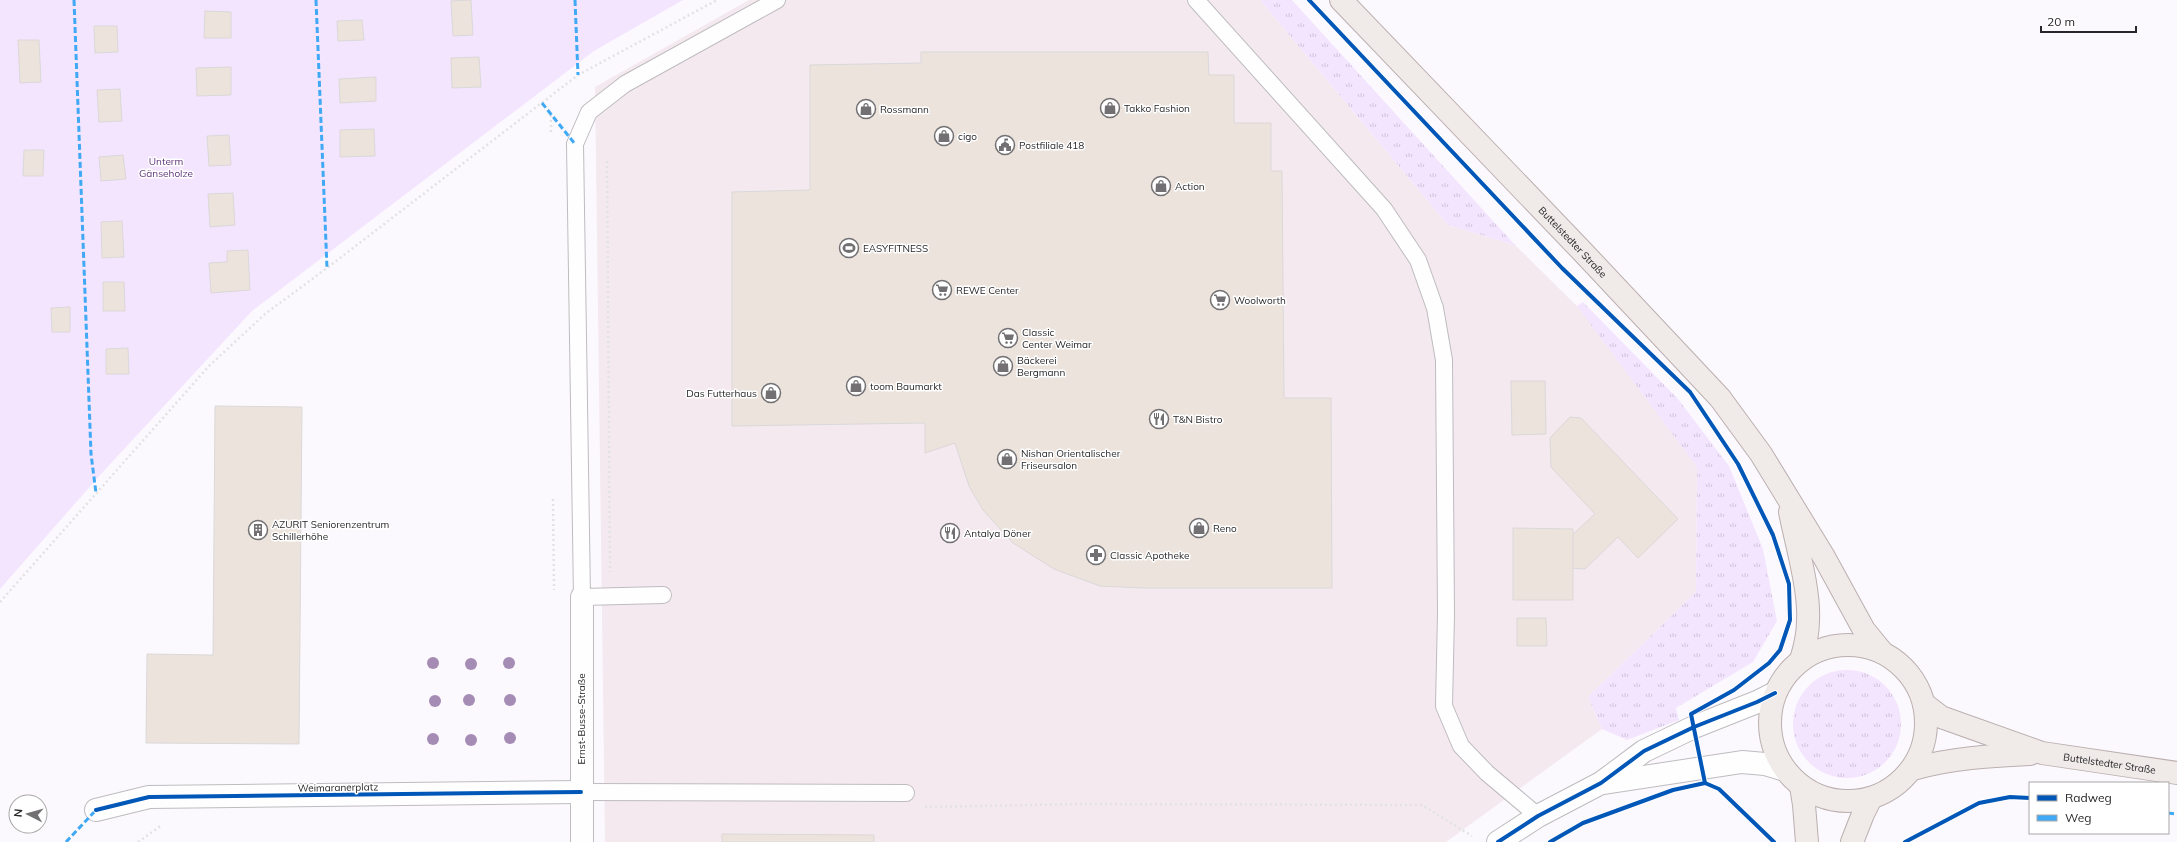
<svg xmlns="http://www.w3.org/2000/svg" width="2177" height="842" font-family="Mulish,sans-serif">
<style>
.commercial{fill:#f4e9ef}
.grass{fill:url(#grass-tufts)}
.garden{fill:#f4e5ff}
.building{fill:#ece3dc;stroke:#dad8d9}
.lines{fill:none;stroke-linecap:round;stroke-linejoin:round}
.lane-casing{stroke:#bebcbf;stroke-width:18}
.street-casing{stroke:#bebcbf;stroke-width:24}
.primary-casing{stroke:#bbafaf;stroke-width:24}
.path{stroke:#e2e2e3;stroke-width:2.5;stroke-dasharray:2 3;stroke-linecap:butt}
.lane{stroke:#fffeff;stroke-width:16}
.street{stroke:#fffeff;stroke-width:22}
.primary{stroke:#f0eae9;stroke-width:22}
.quiet{stroke:#3fa9f5;stroke-width:3;stroke-dasharray:6 3;stroke-linecap:butt}
.cycleway-casing{stroke:#fff;stroke-width:6}
.cycleway{stroke:#0057b8;stroke-width:4}
.tree{fill:#a58cb5}
.labels{text-anchor:middle;stroke-width:3;stroke-linejoin:round;paint-order:stroke}
.poi-label{font-size:10px;fill:#272628;stroke:#fff;text-anchor:start}
.park-label{font-size:10px;fill:#5e3279;stroke:#fff}
.street-label{font-size:10px;fill:#272628;stroke:#fff}
</style>
<defs>
<pattern id="grass-tufts" width="24" height="20" patternUnits="userSpaceOnUse"><rect width="24" height="20" fill="#f4e5ff"/><path d="M3 7l-1-3M5 7V3M7 7l1-3M15 17l-1-3M17 17v-4M19 17l1-3" fill="none" stroke="#d1c4db"/></pattern>
</defs>
<rect width="100%" height="100%" fill="#fcf9fe"/>
<!-- commercial -->
<polygon class="commercial" points="749,0 1260,0 1448,225 1515,245 1582,311 1697,467 1696,592 1588,697 1602,729 1446,842 605,842 595,87"/>
<!-- grass -->
<g class="grass">
<polygon points="1260,0 1292,0 1515,245 1448,225"/>
<polygon points="1583,302 1678,399 1729,466 1763,549 1777,621 1753,662 1676,708 1679,720 1627,740 1602,729 1588,697 1696,592 1697,467 1577,306"/>
<circle cx="1847" cy="724" r="54"/>
</g>
<!-- garden -->
<polygon class="garden" points="0,0 683,0 594,51 252,311 101,474 0,589"/>
<!-- building -->
<g class="building">
<polygon points="471,0 473,35 453,36 451,1"/>
<polygon points="205,11 231,12 231,38 204,38"/>
<polygon points="362,20 364,40 338,41 337,21"/>
<polygon points="94,26 117,26 118,52 95,53"/>
<polygon points="18,40 39,40 41,82 20,83"/>
<polygon points="921,52 1208,52 1209,75 1234,75 1234,123 1271,123 1271,171 1282,171 1284,398 1331,398 1332,588 1144,588 1100,586 1054,569 1013,543 983,510 969,486 955,443 925,453 925,423 732,426 732,192 810,190 810,65 921,63"/>
<polygon points="479,57 481,87 452,88 451,58"/>
<polygon points="231,67 231,95 197,96 196,68"/>
<polygon points="376,77 376,101 340,103 339,79"/>
<polygon points="120,89 122,121 99,122 97,90"/>
<polygon points="374,129 375,156 340,157 340,130"/>
<polygon points="229,135 231,165 209,166 207,136"/>
<polygon points="24,150 44,150 43,176 23,176"/>
<polygon points="123,155 126,179 101,181 99,157"/>
<polygon points="233,193 235,225 210,227 208,194"/>
<polygon points="122,221 124,257 102,258 101,222"/>
<polygon points="248,250 250,290 211,293 209,263 227,262 227,251"/>
<polygon points="103,282 124,282 125,311 103,311"/>
<polygon points="70,307 70,332 52,332 51,308"/>
<polygon points="128,348 129,374 106,374 106,349"/>
<polygon points="1511,381 1545,381 1546,434 1512,435"/>
<polygon points="215,406 302,407 299,744 146,743 147,654 213,655"/>
<polygon points="1570,417 1581,418 1678,519 1638,558 1618,537 1585,569 1568,568 1569,538 1595,514 1551,467 1550,438"/>
<polygon points="1513,528 1573,529 1573,600 1513,600"/>
<polygon points="1517,618 1546,618 1547,646 1517,646"/>
<polygon points="722,834 874,835 874,842 722,842"/>
</g>
<g class="lines">
<!-- lane casing -->
<g class="lane-casing">
<g id="lane">
<polyline points="1196,0 1384,209 1418,260 1435,308 1444,360 1446,614 1444,706 1461,746 1487,773 1538,816"/>
<polyline points="663,595 582,597 575,144 589,112 625,84 777,0"/>
<polyline points="581,792 906,793"/>
</g>
</g>
<!-- street casing -->
<g class="street-casing">
<g id="street">
<polyline points="582,597 582,842"/>
<polyline points="1604,783 1742,762 1765,764 1785,770"/>
<polyline points="96,810 149,797 581,792"/>
<polyline points="1498,842 1538,816 1601,783 1644,751 1694,727 1757,702 1775,693"/>
</g>
</g>
<!-- primary casing -->
<g class="primary-casing">
<g id="primary">
<path id="s1" d="M1341,0L1580,249L1720,398L1761,454L1824,557L1864,630L1882,652"/>
<path d="M1790,512C1796,543 1810,590 1808,621C1808,635 1805,647 1801,660"/>
<circle cx="1848" cy="723" r="78"/>
<path id="s2" d="M1924,704L1941,717L2042,753L2177,773"/>
<path d="M1913,769C1951,758 1990,756 2030,754"/>
<polyline points="1801,786 1804,805 1807,842"/>
<polyline points="1852,842 1863,814 1871,798"/>
</g>
</g>
<!-- path -->
<g class="path">
<polyline points="551,115 551,134"/>
<polyline points="607,161 610,572"/>
<polyline points="553,499 554,590"/>
<polyline points="0,602 209,366 265,314 327,268 578,75 717,0"/>
<polyline points="925,807 1078,804 1422,805 1472,836"/>
<polyline points="138,842 162,825"/>
</g>
<!-- lane -->
<use href="#lane" class="lane"/>
<!-- street -->
<use href="#street" class="street"/>
<!-- primary -->
<use href="#primary" class="primary"/>
<!-- quiet -->
<g class="quiet">
<polyline points="74,0 91,454 96,493"/>
<polyline points="316,0 327,268"/>
<polyline points="575,0 578,75"/>
<polyline points="542,103 575,144"/>
<polyline points="2168,813 2177,814"/>
<polyline points="66,842 96,810"/>
</g>
<!-- cycleway casing -->
<g class="cycleway-casing">
<g id="cycleway">
<polyline points="1309,0 1562,268 1690,392 1738,464 1773,535 1789,584 1790,620 1780,650 1769,663 1734,690 1691,714 1705,783"/>
<polyline points="96,810 149,797 581,792"/>
<polyline points="1498,842 1538,816 1601,783 1644,751 1694,727 1757,702 1775,693"/>
<polyline points="1550,842 1583,823 1673,790 1705,783 1719,789 1774,842"/>
<polyline points="1905,842 1979,803 2010,797 2030,798"/>
</g>
</g>
<!-- cycleway -->
<use href="#cycleway" class="cycleway"/>
</g>
<!-- trees -->
<g class="tree">
<circle cx="433" cy="663" r="6"/>
<circle cx="509" cy="663" r="6"/>
<circle cx="471" cy="664" r="6"/>
<circle cx="469" cy="700" r="6"/>
<circle cx="510" cy="700" r="6"/>
<circle cx="435" cy="701" r="6"/>
<circle cx="510" cy="738" r="6"/>
<circle cx="433" cy="739" r="6"/>
<circle cx="471" cy="740" r="6"/>
</g>
<!-- icons -->
<defs>
<g id="shop-ring" transform="scale(1)"><circle r="9.5" fill="#fff" stroke="#727073" stroke-width="1.5"/><path d="M-5-2.5h2.3a2.7 3.5 0 0 1 5.4 0H5L5.5 6h-11ZM-1.5-2.5h3a1.5 2.3 0 0 0-3 0Z" fill="#727073"/></g>
<g id="civic-ring" transform="scale(1)"><circle r="9.5" fill="#fff" stroke="#727073" stroke-width="1.5"/><path d="M-.6-6.5H3V-4.5H.6V-3L4-1V1h2V6H-6V1h2V-1L-.6-3ZM-1.2 2.5V6h2.4V2.5Z" fill="#727073"/></g>
<g id="stadium-ring" transform="scale(1)"><circle r="9.5" fill="#fff" stroke="#727073" stroke-width="1.5"/><path d="M0-5a6.5 5 0 1 0 0 10a6.5 5 0 1 0 0-10ZM-3.5-1.8h7v3.6h-7Z" fill="#727073"/></g>
<g id="supermarket-ring" transform="scale(1)"><circle r="9.5" fill="#fff" stroke="#727073" stroke-width="1.5"/><path d="M-6-5.5h2.5l.6 2H6L4.5 2H-2.5L-4.4-4H-6ZM-1.5 3.2a1.3 1.3 0 1 0 .1 0ZM3 3.2a1.3 1.3 0 1 0 .1 0Z" fill="#727073"/></g>
<g id="restaurant-ring" transform="scale(1)"><circle r="9.5" fill="#fff" stroke="#727073" stroke-width="1.5"/><path d="M-5-6h1v4h1v-4h1v4h1v-4h1v5L-1.5 .5V6h-2V.5L-5-1ZM5-6V6H3V1.5H1.5Q1.5-4 5-6Z" fill="#727073"/></g>
<g id="building-ring" transform="scale(1)"><circle r="9.5" fill="#fff" stroke="#727073" stroke-width="1.5"/><path d="M-4-6H4V6H1V3H-1V6H-4ZM-2.5-4.3h1.7v1.8h-1.7ZM.8-4.3h1.7v1.8H.8ZM-2.5-1h1.7V.8h-1.7ZM.8-1h1.7V.8H.8Z" fill="#727073"/></g>
<g id="pharmacy-ring" transform="scale(1)"><circle r="9.5" fill="#fff" stroke="#727073" stroke-width="1.5"/><path d="M-2-6h4v4h4v4h-4v4h-4v-4h-4v-4h4Z" fill="#727073"/></g>
</defs>
<g fill-rule="evenodd">
<use href="#shop-ring" x="1110" y="108"/>
<use href="#shop-ring" x="866" y="109"/>
<use href="#shop-ring" x="944" y="136"/>
<use href="#civic-ring" x="1005" y="145"/>
<use href="#shop-ring" x="1161" y="186"/>
<use href="#stadium-ring" x="849" y="248"/>
<use href="#supermarket-ring" x="942" y="290"/>
<use href="#supermarket-ring" x="1220" y="300"/>
<use href="#supermarket-ring" x="1008" y="338"/>
<use href="#shop-ring" x="1003" y="366"/>
<use href="#shop-ring" x="856" y="386"/>
<use href="#shop-ring" x="771" y="393"/>
<use href="#restaurant-ring" x="1159" y="419"/>
<use href="#shop-ring" x="1007" y="459"/>
<use href="#shop-ring" x="1199" y="528"/>
<use href="#building-ring" x="258" y="530"/>
<use href="#restaurant-ring" x="950" y="533"/>
<use href="#pharmacy-ring" x="1096" y="555"/>
</g>
<g class="labels">
<!-- poi labels -->
<g class="poi-label">
<text x="1124" y="112">Takko Fashion</text>
<text x="880" y="113">Rossmann</text>
<text x="958" y="140">cigo</text>
<text x="1019" y="149">Postfiliale 418</text>
<text x="1175" y="190">Action</text>
<text x="863" y="252">EASYFITNESS</text>
<text x="956" y="294">REWE Center</text>
<text x="1234" y="304">Woolworth</text>
<text x="1022" y="336">Classic<tspan x="1022" dy="12">Center Weimar</tspan></text>
<text x="1017" y="364">Bäckerei<tspan x="1017" dy="12">Bergmann</tspan></text>
<text x="870" y="390">toom Baumarkt</text>
<text x="757" y="397" text-anchor="end">Das Futterhaus</text>
<text x="1173" y="423">T&amp;N Bistro</text>
<text x="1021" y="457">Nishan Orientalischer<tspan x="1021" dy="12">Friseursalon</tspan></text>
<text x="272" y="528">AZURIT Seniorenzentrum<tspan x="272" dy="12">Schillerhöhe</tspan></text>
<text x="1213" y="532">Reno</text>
<text x="964" y="537">Antalya Döner</text>
<text x="1110" y="559">Classic Apotheke</text>
</g>
<!-- park labels -->
<g class="park-label">
<text x="166" y="165">Unterm<tspan x="166" dy="12">Gänseholze</tspan></text>
</g>
<!-- street labels -->
<g class="street-label">
<text dy="4" stroke="none"><textPath href="#s1" startOffset="335">Buttelstedter Straße</textPath></text>
<text transform="translate(581 719) rotate(-90)" y="4">Ernst-Busse-Straße</text>
<text dy="4" stroke="none"><textPath href="#s2" startOffset="197">Buttelstedter Straße</textPath></text>
<text transform="translate(338 787) rotate(-1)" y="4">Weimaranerplatz</text>
</g>
</g>
<!-- legend -->
<rect x="2029" y="782" width="140" height="52" fill="#ffffff" stroke="#a9a8a9"/>
<rect x="2037" y="795" width="20" height="6" fill="#0057b8" stroke="#a9a8a9"/>
<text x="2065" y="802" font-size="12" fill="#272628">Radweg</text>
<rect x="2037" y="815" width="20" height="6" fill="#3fa9f5" stroke="#a9a8a9"/>
<text x="2065" y="822" font-size="12" fill="#272628">Weg</text>
<!-- north arrow -->
<g transform="translate(28 814) rotate(276)"><circle r="19" fill="#ffffff" stroke="#a9a8a9"/>
<path d="M0-3L7 15L0 10L-7 15Z" fill="#727073"/>
<text y="-6" font-size="11" font-weight="bold" text-anchor="middle" fill="#272628">N</text>
</g>
<!-- scale -->
<path d="M2041 26v6h95v-6" fill="none" stroke="#272628" stroke-width="2"/>
<text x="2047" y="26" font-size="12" fill="#272628" stroke="#ffffff" stroke-width="3" paint-order="stroke">20 m</text>
</svg>
